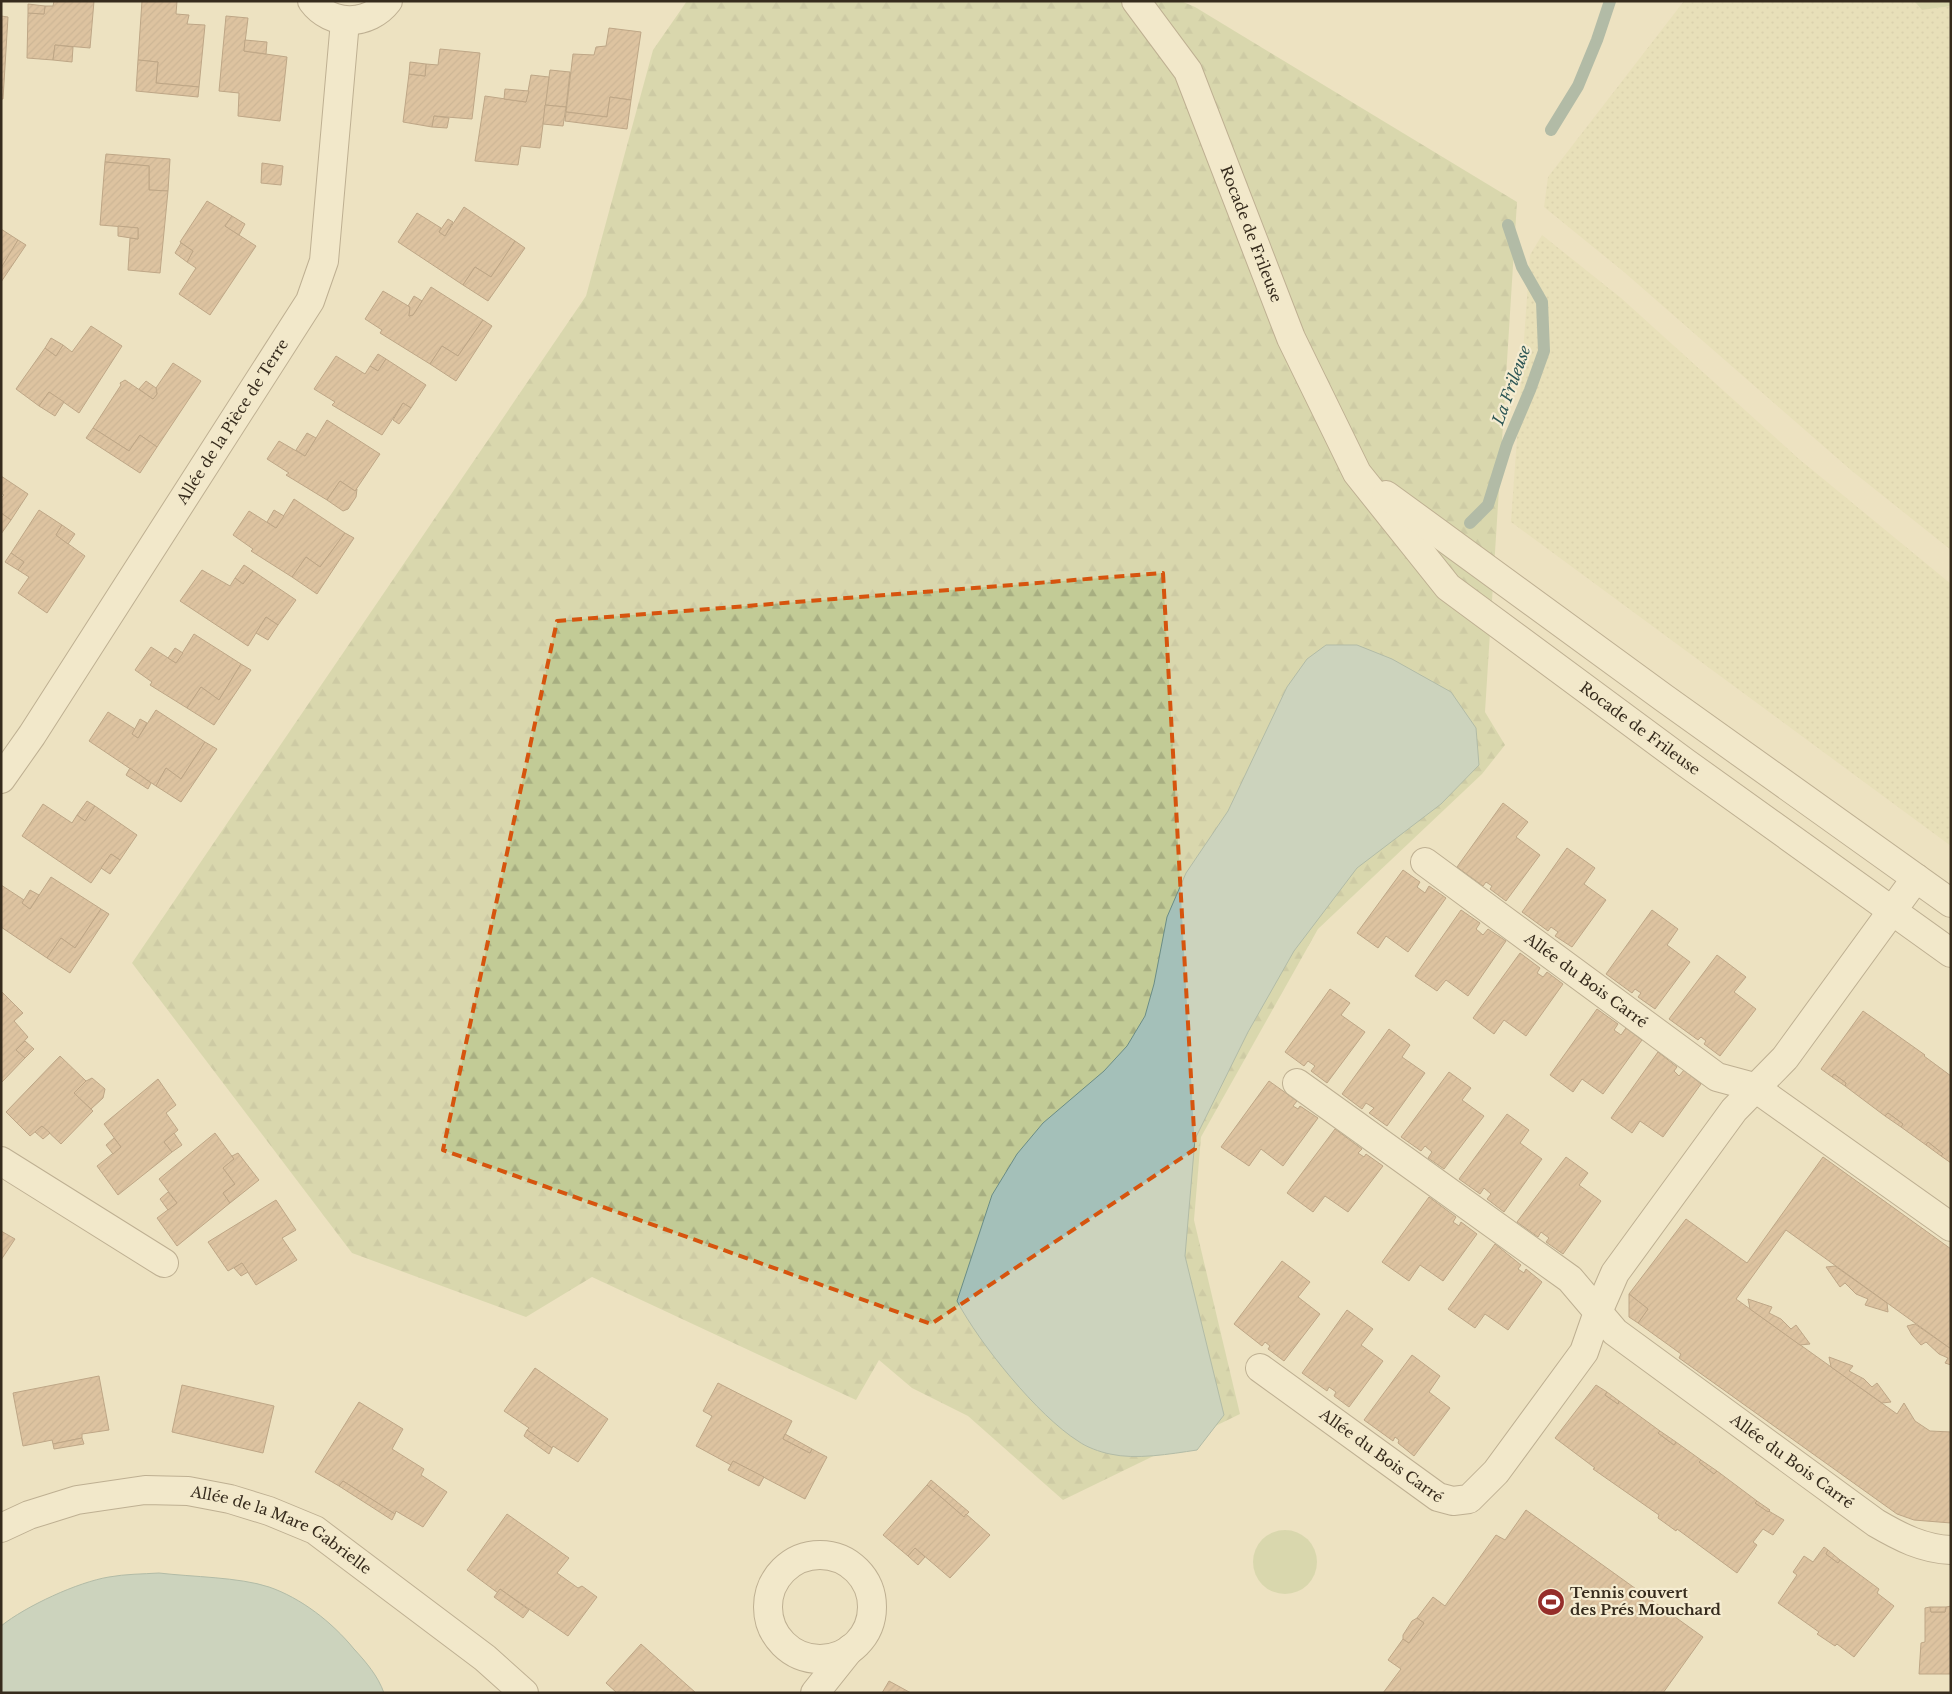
<svg xmlns="http://www.w3.org/2000/svg" width="1952" height="1694" font-family="'Libre Baskerville',serif">
<style>
.farmland{fill:url(#farmland-dots)}
.green{fill:#c2cb96}
.forest{fill:url(#forest-firs)}
.water{fill:#a4c0b9;stroke:#6b8d86}
.lines{fill:none;stroke-linecap:round;stroke-linejoin:round}
.stream{stroke:#6b8d86;stroke-width:12}
.building{fill:url(#building-hatch);stroke:#855e3f}
.minor-casing{stroke:#867359;stroke-width:30}
.tertiary-casing{stroke:#867359;stroke-width:30}
.minor{stroke:#f8efd4;stroke-width:28}
.tertiary{stroke:#f8efd4;stroke-width:28}
.marked{fill:none;stroke:#d6540e;stroke-width:4;stroke-dasharray:10 6;stroke-linejoin:round}
.labels{text-anchor:middle;stroke-width:4.5;stroke-linejoin:round;paint-order:stroke}
.street-label{font-size:15px;fill:#362b1d;stroke:#f5ecd1}
.poi-label{font-size:15px;font-weight:bold;fill:#362b1d;stroke:#f5ecd1;text-anchor:start}
.water-label{font-size:16px;font-style:italic;fill:#2d5655;stroke:#f5ecd1}
</style>
<defs>
<pattern id="farmland-dots" width="8" height="8" patternUnits="userSpaceOnUse" patternTransform="scale(1.25)"><rect width="8" height="8" fill="#e3ddaf"/><path d="M2 2h.1M6 6h.1" fill="none" stroke="#c3be96" stroke-width="1.8" stroke-linecap="round"/></pattern>
<pattern id="forest-firs" width="22" height="20" patternUnits="userSpaceOnUse" patternTransform="scale(1.25)"><rect width="22" height="20" fill="#c2cb96"/><path d="M5 1l3.5 6h-7zM16 11l3.5 6h-7z" fill="#a7ae81"/></pattern>
<pattern id="building-hatch" width="6" height="6" patternUnits="userSpaceOnUse" patternTransform="scale(1.25)"><rect width="6" height="6" fill="#cb9e78"/><path d="M-1 1l2-2M0 6l6-6M5 7l2-2" fill="none" stroke="#a68162"/></pattern>
</defs>
<rect width="100%" height="100%" fill="#ede2c1"/>
<!-- farmland -->
<g class="farmland">
<polygon points="1684,1 1914,1 1922,10 1951,6 1951,550 1852,471 1624,272 1544,207 1548,177"/>
<polygon points="1542,235 1621,298 1799,459 1951,584 1951,846 1511,522 1530,255"/>
</g>
<!-- green -->
<g class="green">
<polygon points="1914,1 1951,1 1951,6 1922,10"/>
<circle cx="1285" cy="1562" r="32"/>
</g>
<!-- forest -->
<polygon class="forest" points="687,1 1181,1 1195,7 1517,202 1485,712 1505,745 1482,774 1318,929 1201,1137 1194,1220 1240,1414 1063,1500 968,1416 912,1388 879,1360 856,1400 592,1277 526,1317 352,1253 132,963 586,296 653,50"/>
<!-- water -->
<g class="water">
<path d="M1326,645H1357L1392,659L1451,692L1476,728L1479,765L1441,804L1357,868L1294,951L1248,1032L1195,1139L1185,1256L1224,1415L1197,1450C1170,1454 1136,1460 1110,1454C1100,1452 1086,1447 1078,1441C1038,1416 979,1343 957,1301L992,1195L1017,1154L1043,1123L1104,1071L1127,1046L1145,1016L1154,984L1167,917L1186,873L1228,811L1287,687L1307,659Z"/>
<path d="M159,1573C192,1577 239,1577 269,1587C301,1598 332,1622 354,1649C366,1662 378,1676 384,1693H1V1626C26,1606 78,1582 109,1577C125,1574 143,1574 159,1573Z"/>
</g>
<g class="lines">
<!-- stream -->
<g class="stream">
<polyline points="1551,130 1578,86 1597,40 1610,1"/>
<polyline points="1470,523 1488,505 1507,444 1530,390 1544,351 1542,302 1522,267 1508,225"/>
</g>
</g>
<!-- building -->
<g class="building">
<polygon points="54,1 94,1 90,48 55,45 53,60 27,58 28,13 44,14 45,6 53,6"/>
<polygon points="142,1 177,1 176,14 189,15 187,24 205,25 199,87 156,83 158,62 138,60"/>
<polygon points="28,4 45,6 44,14 28,13"/>
<polygon points="1,16 8,17 3,99 1,99"/>
<polygon points="226,16 248,18 244,51 287,57 280,121 238,116 239,93 219,91"/>
<polygon points="609,28 641,32 631,100 610,97 607,117 566,112 573,54 594,55 596,47 606,46"/>
<polygon points="245,40 267,42 266,54 244,51"/>
<polygon points="55,45 73,47 72,62 53,60"/>
<polygon points="440,49 480,53 472,119 434,116 432,127 403,122 409,74 425,76 426,64 438,65"/>
<polygon points="138,60 158,62 156,83 199,87 198,97 136,91"/>
<polygon points="410,62 426,64 425,76 409,74"/>
<polygon points="550,70 570,72 566,107 545,105"/>
<polygon points="531,75 549,77 540,148 521,146 518,165 475,161 485,96 526,102"/>
<polygon points="505,89 529,91 526,102 504,99"/>
<polygon points="610,97 631,100 627,129 565,121 566,112 607,117"/>
<polygon points="545,105 566,107 563,126 543,124"/>
<polygon points="434,116 449,118 447,128 432,127"/>
<polygon points="106,154 170,159 168,191 149,190 149,166 105,162"/>
<polygon points="105,162 149,166 149,190 168,191 160,273 128,270 130,238 138,239 138,228 100,225"/>
<polygon points="262,163 283,166 281,185 261,183"/>
<polygon points="207,201 232,216 225,226 256,246 210,315 179,294 196,268 187,262 193,251 180,242"/>
<polygon points="464,207 515,241 491,277 475,267 463,285 398,242 417,213 441,228 439,232 445,236"/>
<polygon points="232,216 245,224 239,235 225,226"/>
<polygon points="448,219 453,222 445,236 439,232"/>
<polygon points="118,226 138,228 138,239 118,236"/>
<polygon points="1,229 18,240 1,268"/>
<polygon points="18,240 26,245 1,282 1,268"/>
<polygon points="515,241 525,248 488,301 463,285 475,267 491,277"/>
<polygon points="181,243 193,251 187,262 175,253"/>
<polygon points="431,287 483,320 458,356 442,346 430,364 380,333 382,330 365,319 383,291 410,307 409,316 413,315"/>
<polygon points="414,296 422,301 413,315 409,316 410,307 408,306"/>
<polygon points="483,320 492,326 456,381 430,364 442,346 458,356"/>
<polygon points="91,326 122,346 79,413 49,392 39,406 16,389 45,348 56,356 63,345 72,352"/>
<polygon points="51,338 63,345 56,356 45,348"/>
<polygon points="378,354 386,359 378,371 370,366"/>
<polygon points="336,356 365,374 370,366 378,371 386,359 426,385 411,408 403,403 382,435 332,405 335,402 314,389"/>
<polygon points="173,363 201,381 157,447 140,435 129,451 93,428 121,385 120,383 125,380 153,399 157,394 156,388"/>
<polygon points="146,381 156,388 157,394 153,399 139,389"/>
<polygon points="49,392 64,402 55,416 39,406"/>
<polygon points="403,403 411,408 399,424 393,420"/>
<polygon points="327,420 380,454 355,491 340,481 327,500 286,475 289,473 267,459 279,441 305,456"/>
<polygon points="93,428 129,451 140,435 157,447 140,473 86,438"/>
<polygon points="307,433 316,438 305,456 296,450"/>
<polygon points="1,476 28,494 11,520 1,513 1,498 4,495 1,493"/>
<polygon points="340,481 355,491 357,489 356,497 348,509 343,511 327,500"/>
<polygon points="294,499 345,533 320,567 306,557 292,577 251,551 253,549 233,535 249,511 276,528"/>
<polygon points="39,510 62,525 56,535 85,556 47,613 18,593 29,577 18,570 24,562 11,553"/>
<polygon points="274,510 284,516 276,528 267,522"/>
<polygon points="1,513 11,520 1,534"/>
<polygon points="62,525 75,534 68,544 56,535"/>
<polygon points="345,533 354,538 317,594 292,577 306,557 320,567"/>
<polygon points="11,553 24,562 18,570 5,562"/>
<polygon points="244,565 253,571 243,584 235,578"/>
<polygon points="202,570 230,586 235,578 243,584 253,571 296,600 278,625 266,617 248,646 180,601"/>
<polygon points="266,617 278,625 268,640 256,633"/>
<polygon points="194,634 241,664 219,700 201,687 187,708 150,685 152,682 135,670 151,647 176,663"/>
<polygon points="175,648 183,653 176,663 168,658"/>
<polygon points="241,664 251,670 214,725 187,708 201,687 219,700"/>
<polygon points="156,710 205,742 181,779 166,768 156,786 89,741 108,712 135,729 132,734 138,738"/>
<polygon points="140,719 147,723 138,738 132,734"/>
<polygon points="205,742 217,749 181,802 156,786 166,768 181,779"/>
<polygon points="130,768 151,783 148,789 126,775"/>
<polygon points="87,801 95,806 85,821 77,815"/>
<polygon points="1503,803 1528,822 1516,837 1540,855 1506,901 1490,889 1492,886 1486,882 1483,886 1457,867"/>
<polygon points="43,804 72,823 77,815 85,821 95,806 137,835 120,860 111,854 91,883 22,836"/>
<polygon points="1567,848 1595,868 1584,884 1606,900 1572,947 1555,936 1558,932 1551,927 1548,931 1522,912"/>
<polygon points="111,854 120,860 110,874 101,868"/>
<polygon points="1403,870 1420,882 1417,887 1425,893 1429,886 1446,898 1408,952 1386,936 1378,948 1357,933"/>
<polygon points="51,877 101,909 75,948 61,938 47,958 1,927 1,885 24,900 22,903 30,909"/>
<polygon points="30,890 39,895 30,909 22,903"/>
<polygon points="101,909 109,914 70,973 47,958 61,938 75,948"/>
<polygon points="1461,910 1480,923 1476,929 1483,935 1488,929 1506,941 1468,996 1446,980 1437,991 1415,976"/>
<polygon points="1652,910 1678,929 1667,945 1690,962 1655,1009 1638,997 1641,993 1635,989 1632,993 1606,974"/>
<polygon points="1520,953 1540,968 1537,973 1543,977 1547,972 1563,984 1526,1036 1504,1020 1494,1034 1473,1018"/>
<polygon points="1717,955 1746,977 1734,992 1756,1009 1720,1056 1704,1044 1706,1041 1701,1037 1698,1040 1669,1019"/>
<polygon points="1330,989 1350,1003 1341,1015 1365,1032 1327,1083 1311,1071 1315,1066 1308,1061 1304,1066 1285,1052"/>
<polygon points="2,992 23,1013 14,1021 28,1037 16,1050 25,1058 1,1083"/>
<polygon points="1597,1009 1618,1024 1614,1030 1621,1035 1626,1028 1642,1040 1603,1094 1582,1079 1573,1092 1550,1075"/>
<polygon points="1863,1011 1925,1055 1924,1056 1951,1076 1951,1163 1941,1156 1943,1154 1928,1142 1926,1145 1901,1127 1903,1124 1888,1113 1885,1116 1845,1086 1846,1083 1834,1074 1832,1077 1821,1069"/>
<polygon points="1389,1029 1410,1045 1402,1057 1425,1073 1387,1126 1369,1113 1374,1108 1366,1103 1362,1109 1342,1094"/>
<polygon points="25,1041 34,1049 25,1058 16,1050"/>
<polygon points="1658,1052 1677,1067 1674,1071 1679,1076 1684,1070 1701,1084 1663,1137 1640,1121 1632,1133 1611,1118"/>
<polygon points="60,1056 86,1081 74,1093 93,1111 61,1144 42,1126 30,1136 6,1112"/>
<polygon points="1449,1072 1471,1088 1462,1100 1484,1116 1444,1169 1428,1158 1432,1152 1425,1146 1421,1151 1401,1137"/>
<polygon points="1834,1074 1846,1083 1845,1086 1832,1077"/>
<polygon points="92,1078 105,1089 103,1098 91,1109 74,1093 86,1081"/>
<polygon points="158,1079 176,1105 166,1113 178,1130 164,1142 172,1152 118,1195 97,1166 121,1147 104,1124"/>
<polygon points="1269,1081 1297,1101 1293,1106 1298,1109 1300,1106 1318,1118 1283,1166 1261,1149 1249,1166 1221,1147"/>
<polygon points="1888,1113 1903,1124 1901,1127 1885,1116"/>
<polygon points="1507,1114 1529,1130 1520,1143 1542,1159 1504,1212 1487,1199 1491,1194 1484,1188 1480,1194 1459,1179"/>
<polygon points="42,1126 50,1133 43,1139 35,1132"/>
<polygon points="1335,1129 1362,1149 1358,1153 1364,1157 1366,1154 1383,1166 1348,1212 1325,1196 1313,1212 1287,1193"/>
<polygon points="174,1133 182,1145 172,1152 164,1142"/>
<polygon points="215,1133 234,1159 223,1168 235,1184 223,1193 230,1203 177,1246 157,1218 177,1203 159,1179"/>
<polygon points="114,1138 121,1147 113,1154 106,1145"/>
<polygon points="1928,1142 1943,1154 1941,1156 1926,1145"/>
<polygon points="238,1153 259,1180 230,1203 223,1193 235,1184 223,1168 234,1159 232,1156"/>
<polygon points="1566,1157 1588,1173 1579,1185 1601,1201 1563,1254 1546,1242 1549,1238 1541,1232 1538,1237 1517,1222"/>
<polygon points="1823,1157 1951,1249 1951,1349 1786,1230 1736,1299 1897,1414 1904,1403 1915,1421 1930,1431 1951,1432 1951,1523 1914,1520 1897,1514 1679,1358 1681,1354 1638,1323 1648,1309 1629,1294 1686,1219 1747,1263"/>
<polygon points="168,1192 177,1203 168,1210 160,1199"/>
<polygon points="1429,1197 1456,1217 1453,1222 1459,1226 1461,1222 1477,1234 1443,1281 1420,1265 1409,1281 1382,1262"/>
<polygon points="276,1200 296,1230 282,1238 297,1260 256,1285 242,1263 228,1271 208,1242"/>
<polygon points="1,1231 15,1239 1,1260"/>
<polygon points="1495,1244 1521,1265 1518,1269 1524,1273 1526,1269 1542,1282 1508,1330 1485,1314 1475,1328 1448,1309"/>
<polygon points="1282,1261 1310,1282 1298,1297 1320,1314 1284,1361 1268,1349 1270,1346 1265,1342 1262,1346 1234,1324"/>
<polygon points="242,1263 248,1272 241,1276 234,1268"/>
<polygon points="1835,1266 1887,1303 1888,1312 1865,1305 1868,1299 1856,1294 1845,1283 1840,1287 1826,1267"/>
<polygon points="1629,1294 1648,1309 1638,1323 1629,1317"/>
<polygon points="1748,1299 1772,1307 1769,1313 1781,1319 1791,1329 1796,1325 1810,1344 1800,1345 1750,1309"/>
<polygon points="1347,1310 1373,1329 1361,1345 1383,1361 1349,1407 1334,1396 1336,1392 1329,1387 1327,1391 1302,1373"/>
<polygon points="1915,1324 1951,1349 1951,1365 1945,1363 1948,1358 1939,1354 1926,1342 1921,1345 1912,1335 1907,1326"/>
<polygon points="1412,1355 1440,1376 1429,1392 1450,1408 1414,1456 1398,1443 1399,1440 1395,1437 1393,1441 1364,1420"/>
<polygon points="1829,1357 1853,1366 1849,1371 1864,1379 1872,1387 1877,1383 1891,1402 1882,1403 1831,1367"/>
<polygon points="535,1368 608,1419 578,1462 553,1446 552,1448 527,1430 529,1428 504,1411"/>
<polygon points="99,1376 109,1430 82,1434 82,1438 53,1444 52,1440 23,1446 13,1393"/>
<polygon points="718,1383 792,1421 783,1439 810,1453 812,1449 827,1457 805,1499 733,1461 731,1465 696,1446 712,1416 703,1411"/>
<polygon points="182,1385 274,1406 263,1453 172,1432"/>
<polygon points="1596,1385 1607,1392 1605,1395 1618,1404 1619,1401 1660,1431 1658,1433 1674,1445 1676,1442 1701,1460 1699,1462 1714,1474 1717,1471 1757,1501 1755,1503 1784,1520 1773,1535 1763,1529 1753,1542 1757,1545 1737,1573 1677,1529 1676,1531 1658,1518 1659,1515 1593,1469 1595,1468 1555,1438"/>
<polygon points="1607,1392 1619,1401 1618,1404 1605,1395"/>
<polygon points="359,1402 403,1429 392,1449 424,1469 421,1475 447,1492 423,1527 396,1511 395,1514 343,1481 339,1486 315,1472"/>
<polygon points="527,1430 552,1448 549,1454 524,1436"/>
<polygon points="1660,1431 1676,1442 1674,1445 1658,1433"/>
<polygon points="785,1434 812,1449 810,1453 783,1439"/>
<polygon points="82,1438 84,1444 54,1449 53,1444"/>
<polygon points="1701,1460 1717,1471 1714,1474 1699,1462"/>
<polygon points="733,1461 764,1477 759,1486 728,1470"/>
<polygon points="931,1480 969,1512 964,1517 927,1485"/>
<polygon points="343,1481 395,1514 392,1520 339,1486"/>
<polygon points="927,1485 964,1517 966,1514 990,1535 950,1578 915,1548 908,1556 883,1535"/>
<polygon points="1757,1501 1770,1510 1768,1512 1755,1503"/>
<polygon points="1526,1510 1703,1637 1663,1693 1383,1693 1401,1669 1388,1660 1403,1639 1409,1643 1424,1623 1417,1618 1433,1597 1445,1606 1496,1535 1505,1540"/>
<polygon points="507,1514 569,1558 557,1573 578,1588 582,1586 597,1597 568,1636 500,1589 498,1593 467,1570"/>
<polygon points="1824,1547 1828,1550 1826,1554 1838,1563 1840,1560 1879,1589 1877,1593 1894,1606 1854,1657 1837,1644 1835,1646 1817,1634 1819,1632 1778,1603 1797,1575 1793,1572 1804,1556 1813,1562"/>
<polygon points="915,1548 925,1557 918,1565 908,1556"/>
<polygon points="1828,1550 1840,1560 1838,1563 1826,1554"/>
<polygon points="500,1589 529,1610 523,1618 494,1597"/>
<polygon points="1951,1606 1951,1674 1919,1674 1921,1643 1925,1642 1925,1608 1930,1607 1931,1612 1945,1612 1946,1607"/>
<polygon points="1930,1607 1946,1607 1945,1612 1931,1612"/>
<polygon points="1417,1618 1424,1623 1409,1643 1403,1639 1403,1635 1412,1621"/>
<polygon points="641,1644 696,1693 617,1693 606,1683"/>
<polygon points="889,1681 911,1693 882,1693"/>
</g>
<g class="lines">
<!-- minor casing -->
<g class="minor-casing">
<g id="minor">
<path d="M312,1C331,27 369,26 388,1"/>
<path id="s1" d="M1,779L32,735L310,301L324,261L345,21"/>
<path id="s2" d="M1425,862L1717,1077L1754,1087L1951,1227"/>
<path id="s3" d="M1297,1083L1570,1279L1615,1332L1876,1523C1900,1537 1923,1549 1951,1550"/>
<polyline points="1,1161 164,1263"/>
<path id="s4" d="M1260,1368L1438,1497L1453,1501L1469,1499L1496,1472L1584,1352L1598,1312L1615,1273L1734,1110L1785,1058L1916,878"/>
<path id="s5" d="M1,1528L29,1515L77,1500L145,1490L188,1491L230,1499L269,1511L315,1530L485,1658L524,1693"/>
<circle cx="820" cy="1607" r="52"/>
<polyline points="815,1693 850,1649"/>
</g>
</g>
<!-- tertiary casing -->
<g class="tertiary-casing">
<g id="tertiary">
<path id="s6" d="M1136,1L1188,71L1291,338L1357,473L1448,587L1686,763L1951,953"/>
<polyline points="1386,495 1664,698 1951,903"/>
</g>
</g>
<!-- minor -->
<use href="#minor" class="minor"/>
<!-- tertiary -->
<use href="#tertiary" class="tertiary"/>
</g>
<!-- marked area -->
<path d="M0 0H1952V1694H0ZM1163,573L1195,1149L931,1324L443,1150L557,621Z" fill="#ede2c1" fill-opacity=".55" fill-rule="evenodd"/>
<path class="marked" d="M1163,573L1195,1149L931,1324L443,1150L557,621Z"/>
<!-- icons -->
<defs>
<g id="stadium-disc" transform="scale(1.4375)"><circle r="9.5" fill="#952e2a" stroke="#f5ecd1"/><path d="M0-5a6.5 5 0 1 0 0 10a6.5 5 0 1 0 0-10ZM-3.5-1.8h7v3.6h-7Z" fill="#fff"/></g>
</defs>
<g fill-rule="evenodd">
<use href="#stadium-disc" x="1551" y="1602"/>
</g>
<g class="labels">
<!-- street labels -->
<g class="street-label">
<text dy="5" stroke="none"><textPath href="#s6" startOffset="262">Rocade de Frileuse</textPath></text>
<text dy="5" stroke="none"><textPath href="#s1" startOffset="426">Allée de la Pièce de Terre</textPath></text>
<text dy="5" stroke="none"><textPath href="#s6" startOffset="908">Rocade de Frileuse</textPath></text>
<text dy="5" stroke="none"><textPath href="#s2" startOffset="200">Allée du Bois Carré</textPath></text>
<text dy="5" stroke="none"><textPath href="#s4" startOffset="150">Allée du Bois Carré</textPath></text>
<text dy="5" stroke="none"><textPath href="#s3" startOffset="625">Allée du Bois Carré</textPath></text>
<text dy="5" stroke="none"><textPath href="#s5" startOffset="295">Allée de la Mare Gabrielle</textPath></text>
</g>
<!-- poi labels -->
<g class="poi-label">
<text x="1570" y="1598">Tennis couvert<tspan x="1570" dy="17">des Prés Mouchard</tspan></text>
</g>
<!-- water labels -->
<g class="water-label">
<text transform="translate(1511 385) rotate(-70)" y="6">La Frileuse</text>
</g>
</g>
<!-- border -->
<rect width="1952" height="1694" fill="none" stroke="#362b1d" stroke-width="5"/>
</svg>
